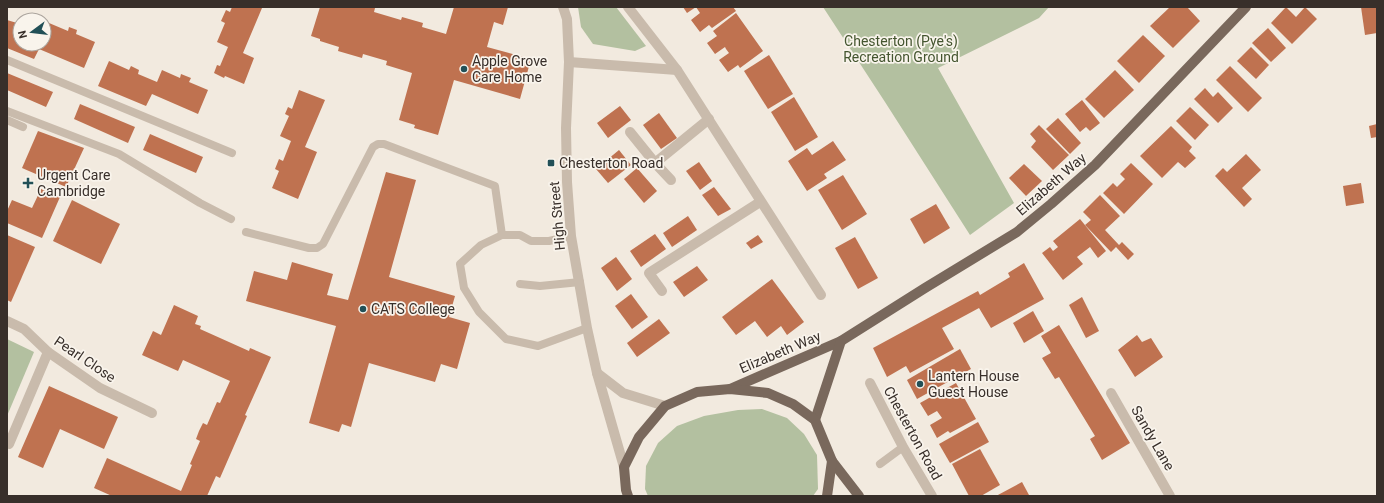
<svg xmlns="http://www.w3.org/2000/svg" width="1384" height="503" font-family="Roboto,sans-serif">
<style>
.green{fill:#b3c0a0}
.building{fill:#bf7250}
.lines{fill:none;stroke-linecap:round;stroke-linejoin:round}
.service{stroke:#c9bbac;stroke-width:8}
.minor{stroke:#c9bbac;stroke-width:10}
.tertiary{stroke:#c9bbac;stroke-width:10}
.primary{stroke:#79685c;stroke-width:10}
.poi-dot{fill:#225057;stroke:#f9f4ec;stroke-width:1.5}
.labels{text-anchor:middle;stroke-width:3.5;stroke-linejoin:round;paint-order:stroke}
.park-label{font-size:14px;fill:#44552f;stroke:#f9f4ec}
.poi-label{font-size:14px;fill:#382f2a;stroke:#f9f4ec;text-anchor:start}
.street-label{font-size:14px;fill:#382f2a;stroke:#f9f4ec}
</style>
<rect width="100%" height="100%" fill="#f2eadf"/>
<!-- green -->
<g class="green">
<polygon points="578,7 616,7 646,46 635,51 593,44 581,27"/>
<polygon points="823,7 1049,7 1039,18 938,68 1014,203 970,235 885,102"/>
<polygon points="7,339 34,352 7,416"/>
<polygon points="762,409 787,418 804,434 817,455 818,489 813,496 648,496 645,489 646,466 658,443 677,426 704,416 738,410"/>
</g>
<!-- building -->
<g class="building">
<polygon points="232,7 262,8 243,53 254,58 244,84 225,76 224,78 214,73 217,65 220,66 228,47 217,42 225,23 221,21 226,10 230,12"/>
<polygon points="320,7 371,7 375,8 374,12 401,20 402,17 423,23 422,27 446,34 454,7 508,7 503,25 494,22 487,47 531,59 520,99 454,80 438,135 414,128 415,125 399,120 412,73 386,65 387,61 363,54 362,58 338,51 339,47 320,41 320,39 311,36"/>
<polygon points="683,7 696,7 687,13"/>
<polygon points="696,7 733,7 736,11 712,28 709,25 700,32 691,20 700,13"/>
<polygon points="1170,7 1187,7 1200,21 1173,48 1150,26"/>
<polygon points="1286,7 1296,17 1305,7 1317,19 1292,44 1271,23"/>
<polygon points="1361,7 1377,7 1377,33 1365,35"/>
<polygon points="736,13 763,51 740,68 738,65 728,72 719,60 729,53 726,49 725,47 715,54 707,43 717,36 713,31"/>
<polygon points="7,20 17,23 18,21 20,22 20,44 44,44 44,35 49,23 68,31 69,27 77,30 76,34 95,42 84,68 39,49 34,59 7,48"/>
<polygon points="1268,28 1286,48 1271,62 1252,43"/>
<polygon points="1143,35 1165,56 1139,83 1117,61"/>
<polygon points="1251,47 1269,65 1256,79 1237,61"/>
<polygon points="769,55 793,94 768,109 744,71"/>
<polygon points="109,61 129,70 131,66 139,70 138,74 157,82 162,70 180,78 181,74 191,78 189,82 208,90 198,114 152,94 146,106 98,86"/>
<polygon points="1230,66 1262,98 1248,112 1216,80"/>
<polygon points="1115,70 1134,90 1104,118 1085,99"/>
<polygon points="7,73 53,92 46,107 7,90"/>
<polygon points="1205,88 1213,97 1218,92 1233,108 1218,123 1194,99"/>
<polygon points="299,90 325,100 305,147 317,152 298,199 272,188 279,171 275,169 279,159 283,161 291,141 280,136 289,116 285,114 288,107 292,109"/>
<polygon points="794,97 818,137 795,151 771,112"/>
<polygon points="1082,100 1100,123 1090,131 1086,127 1080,132 1065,114"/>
<polygon points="80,104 135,127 128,143 74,119"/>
<polygon points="620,106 631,120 608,138 597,123"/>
<polygon points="1190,107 1209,125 1195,140 1176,121"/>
<polygon points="659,113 677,138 661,149 643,125"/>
<polygon points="1058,118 1081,143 1070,154 1046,129"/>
<polygon points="1377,124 1377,137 1371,138 1369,126"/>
<polygon points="1039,125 1069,155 1053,170 1031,147 1036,141 1030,134"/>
<polygon points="1171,126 1192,147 1189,151 1196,158 1185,168 1178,162 1162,178 1140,156"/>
<polygon points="38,131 84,148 66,187 22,168"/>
<polygon points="150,134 203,157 196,173 143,150"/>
<polygon points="833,141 846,160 824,174 827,178 807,191 788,161 807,148 812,155"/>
<polygon points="619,150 631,165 608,183 596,169"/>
<polygon points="1246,154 1261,170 1242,188 1252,199 1244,207 1215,176 1223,168 1227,172"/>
<polygon points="699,162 712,181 700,190 686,171"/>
<polygon points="1131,163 1153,184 1124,214 1103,193 1113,183 1117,187 1125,179 1120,174"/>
<polygon points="1024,164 1042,181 1026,196 1009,178"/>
<polygon points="637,168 657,191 644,203 624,179"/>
<polygon points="386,172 416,180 389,277 455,296 449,317 470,323 457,369 441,364 435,382 369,363 351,427 342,424 339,432 309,423 336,326 246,301 254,271 287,280 292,262 333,274 327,295 348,300"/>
<polygon points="843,175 867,214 842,230 818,190"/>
<polygon points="1361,183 1364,203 1346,206 1343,186"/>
<polygon points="714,187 731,209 718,216 702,195"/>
<polygon points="41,189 60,197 42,238 7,223 7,211 12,200 32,208"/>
<polygon points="1100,195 1120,216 1105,230 1119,245 1122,242 1134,254 1128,260 1116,247 1111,252 1085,225 1091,220 1083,212"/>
<polygon points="72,200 120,224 101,264 53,241"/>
<polygon points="936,204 950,228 924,244 910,219"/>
<polygon points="688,216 697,230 672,247 663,233"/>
<polygon points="1080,219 1106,251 1098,258 1090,247 1077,257 1083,264 1063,280 1042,253 1050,247 1053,251 1058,247 1053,241"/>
<polygon points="655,234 666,249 641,267 630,251"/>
<polygon points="7,235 35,247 11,302 7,300"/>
<polygon points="758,235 763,242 751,249 746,243"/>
<polygon points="855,237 878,278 858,289 835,248"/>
<polygon points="616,257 632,279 617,291 601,268"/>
<polygon points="1024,263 1044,299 991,328 979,308 942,328 954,349 910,373 906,366 887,377 873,348 978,291 980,295 1010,277 1008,273"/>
<polygon points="697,266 708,280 684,297 673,282"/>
<polygon points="772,279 804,322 787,335 781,326 767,337 755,321 736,335 722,317"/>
<polygon points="631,294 648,317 632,329 615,306"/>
<polygon points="1082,297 1099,331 1086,338 1069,305"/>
<polygon points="174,305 198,316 195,324 201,326 200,329 249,351 250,348 271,357 245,415 247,416 220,478 216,476 207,496 112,496 94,488 107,458 181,491 192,465 190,464 200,441 196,439 199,431 203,423 207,425 217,402 220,403 230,381 183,360 178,371 142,355 153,331 161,335"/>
<polygon points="1033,311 1044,331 1024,343 1013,323"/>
<polygon points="659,319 670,333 637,357 627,343"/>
<polygon points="1059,325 1130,443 1102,460 1090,439 1095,436 1059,377 1055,379 1042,358 1051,353 1041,336"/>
<polygon points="1137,335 1142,342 1151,338 1163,357 1135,377 1118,350"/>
<polygon points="960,349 971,369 917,399 907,380"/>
<polygon points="956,383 976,419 950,433 948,431 937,438 930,425 942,418 937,411 928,416 920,403"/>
<polygon points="49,386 118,417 104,449 60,429 43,468 18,457"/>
<polygon points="978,422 989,442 950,463 939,444"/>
<polygon points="980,449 1000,485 981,496 969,496 952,464"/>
<polygon points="1022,482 1029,495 1027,496 996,496"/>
</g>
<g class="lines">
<!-- service -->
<g class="service">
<polyline points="7,60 232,153"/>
<polyline points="7,111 119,154 200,203 231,219"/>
<polyline points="7,120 23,127"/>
<polyline points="246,232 309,248 317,248 323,244 373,147 378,144 384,144 495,186 502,235"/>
<polyline points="571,236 549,241 531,241 520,235 502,235 481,245 460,264 464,288 479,312 506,339 538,346 587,328"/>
<polyline points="520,284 540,286 580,282"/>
<polyline points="880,464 903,447"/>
</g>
<!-- minor -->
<g class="minor">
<polyline points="628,7 677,70 821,295"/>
<polyline points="569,62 677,70"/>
<polyline points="630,132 655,163 671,180"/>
<polyline points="655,163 709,119"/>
<polyline points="662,291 649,273 760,202"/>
<polyline points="7,321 24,329 48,352 100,388 152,413"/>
<polyline points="870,383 903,447 932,496"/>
<polyline points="1111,393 1170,496"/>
<polyline points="9,444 48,352"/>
</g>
<!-- tertiary -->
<g class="tertiary">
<polyline points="563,7 567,19 569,62 566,128 567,182 571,236 587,328 597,373 624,467"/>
<polyline points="597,373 623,393 665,406"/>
</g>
<!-- primary -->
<g class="primary">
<polyline points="730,389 841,341 925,288 1017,232 1051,204 1095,165 1246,7"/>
<polyline points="815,420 841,341"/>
<polyline points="832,461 859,496"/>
<polyline points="628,496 626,490 624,467 639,437 665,406 697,392 730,389 768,393 793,404 815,420 832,461 827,496"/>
</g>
</g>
<!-- markers -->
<g class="poi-dot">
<circle cx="464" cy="69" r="4"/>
<rect x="547" y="159" width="8" height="8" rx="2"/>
<path d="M26 177h4v4h4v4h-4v4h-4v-4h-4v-4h4z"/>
<circle cx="363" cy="309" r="4"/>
<circle cx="920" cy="384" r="4"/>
</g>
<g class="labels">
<!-- park labels -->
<g class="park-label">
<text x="901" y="46">Chesterton (Pye's)<tspan x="901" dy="16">Recreation Ground</tspan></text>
</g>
<!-- poi labels -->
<g class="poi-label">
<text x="472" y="66">Apple Grove<tspan x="472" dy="16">Care Home</tspan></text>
<text x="559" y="168">Chesterton Road</text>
<text x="37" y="180">Urgent Care<tspan x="37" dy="16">Cambridge</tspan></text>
<text x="371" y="314">CATS College</text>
<text x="928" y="381">Lantern House<tspan x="928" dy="16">Guest House</tspan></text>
</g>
<!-- street labels -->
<g class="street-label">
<text transform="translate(1051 184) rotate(-41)" y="5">Elizabeth Way</text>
<text transform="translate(557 216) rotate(-95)" y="5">High Street</text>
<text transform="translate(780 352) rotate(-23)" y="5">Elizabeth Way</text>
<text transform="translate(85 359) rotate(34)" y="5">Pearl Close</text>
<text transform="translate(913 433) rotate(61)" y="5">Chesterton Road</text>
<text transform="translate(1153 438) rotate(60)" y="5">Sandy Lane</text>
</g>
</g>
<!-- border -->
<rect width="1384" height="503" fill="none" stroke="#382f2a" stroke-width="16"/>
<!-- north arrow -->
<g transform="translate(32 32) rotate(255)"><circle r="19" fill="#f9f4ec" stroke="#aca59e"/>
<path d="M0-3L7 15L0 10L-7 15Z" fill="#225057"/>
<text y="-6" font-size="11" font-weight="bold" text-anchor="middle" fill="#382f2a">N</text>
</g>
</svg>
